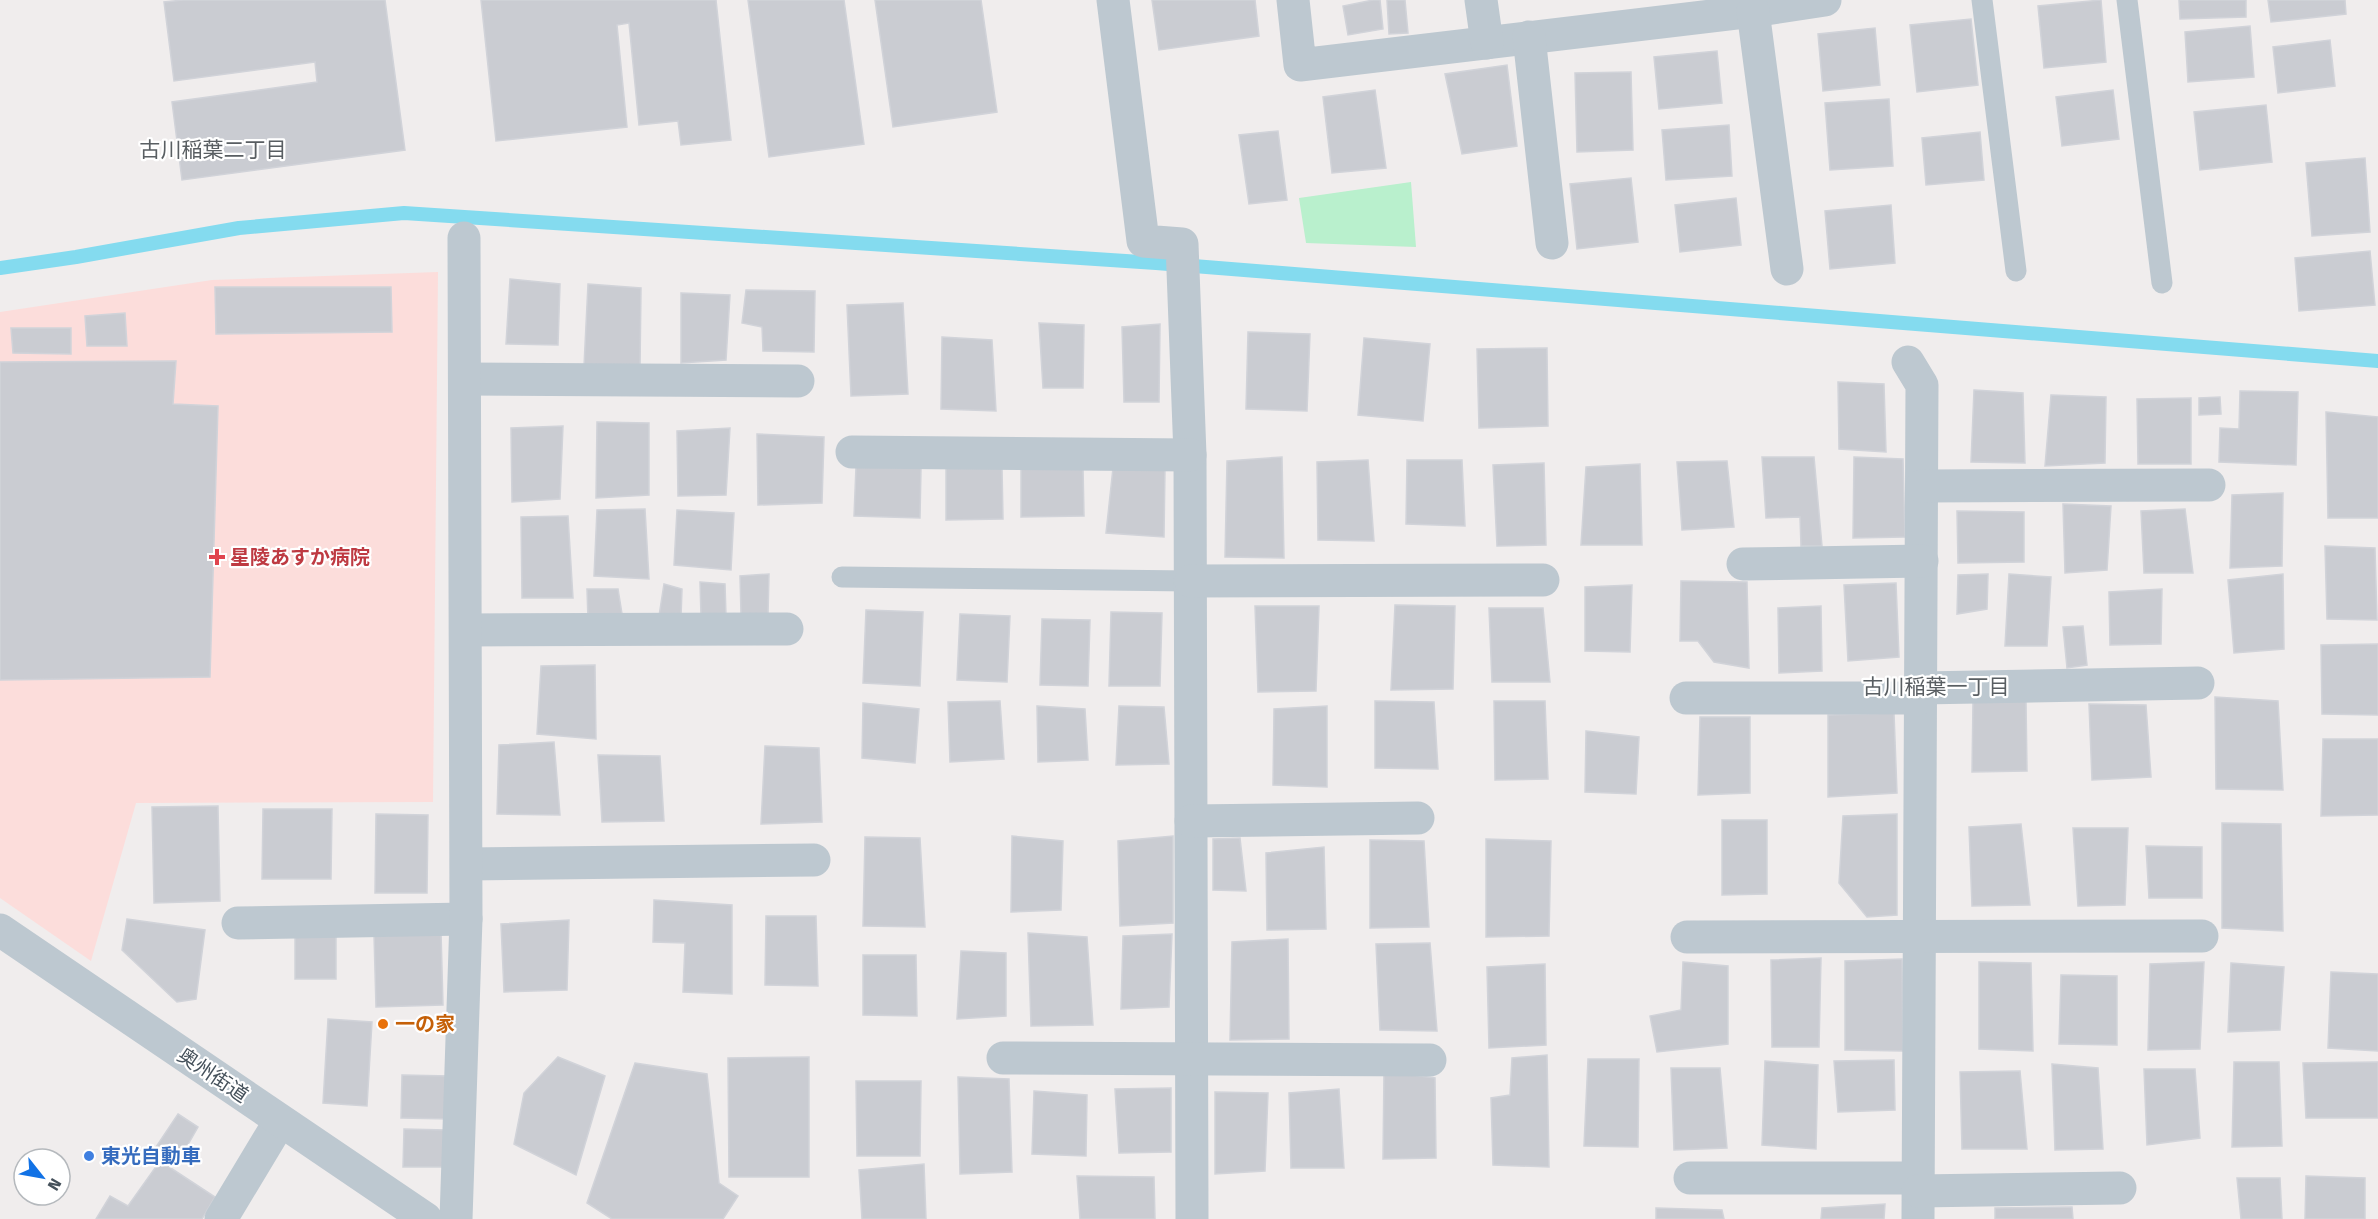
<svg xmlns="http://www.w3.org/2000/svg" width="2378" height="1219" font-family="'Fira Sans','Noto Sans JP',sans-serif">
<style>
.medical{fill:#fcdddb}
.green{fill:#b9f0cd}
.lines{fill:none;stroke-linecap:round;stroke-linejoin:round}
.stream{stroke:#84dbef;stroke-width:14}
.building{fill:#caccd2;stroke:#d1d3d9;stroke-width:1.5}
.service{stroke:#bdc8d0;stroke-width:21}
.minor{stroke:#bdc8d0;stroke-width:33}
.tertiary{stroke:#bdc8d0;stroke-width:33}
.health-dot{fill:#e0444e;stroke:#fff;stroke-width:2}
.food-dot{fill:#e8710a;stroke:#fff;stroke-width:2}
.shop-dot{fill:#3f7fe0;stroke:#fff;stroke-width:2}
.labels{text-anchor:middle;stroke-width:4.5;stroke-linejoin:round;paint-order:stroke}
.health-label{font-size:20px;font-weight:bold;fill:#be3a42;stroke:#fff;text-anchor:start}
.food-label{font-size:20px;font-weight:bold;fill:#c56008;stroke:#fff;text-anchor:start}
.street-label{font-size:20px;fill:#45515b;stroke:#fff}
.shop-label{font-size:20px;font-weight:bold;fill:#366cbe;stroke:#fff;text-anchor:start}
.neighbourhood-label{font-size:21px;fill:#595e62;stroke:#fff}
</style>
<rect width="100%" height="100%" fill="#f0eded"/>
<!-- medical -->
<polygon class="medical" points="438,272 433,802 136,803 91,961 0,898 0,312 212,280"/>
<!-- green -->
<polygon class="green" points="1411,182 1416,247 1306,243 1299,198"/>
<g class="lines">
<!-- stream -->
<polyline class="stream" points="0,268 76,257 239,228 404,213 1156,263 2378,361"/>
</g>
<!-- building -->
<g class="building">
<polygon points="183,0 385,0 405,150 182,180 172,102 317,82 315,62 174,81 164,2"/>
<polygon points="481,0 716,0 731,140 681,145 678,121 639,125 629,23 617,25 627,127 496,141"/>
<polygon points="748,0 844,0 864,144 769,157"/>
<polygon points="875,0 981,0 997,112 893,127"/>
<polygon points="1152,0 1255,0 1259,36 1159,50"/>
<polygon points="1373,0 1380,0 1383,29 1348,35 1343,6"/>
<polygon points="1387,0 1405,0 1408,33 1389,34"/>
<polygon points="2101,0 2106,62 2044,68 2038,6"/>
<polygon points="2179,0 2246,0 2246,17 2180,19"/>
<polygon points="2268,0 2345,0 2346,14 2271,22"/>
<polygon points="1971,19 1978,85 1917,92 1910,25"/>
<polygon points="2250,26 2254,77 2188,82 2185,32"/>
<polygon points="1875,28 1880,85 1823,91 1818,34"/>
<polygon points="2330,40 2335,86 2278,93 2273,47"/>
<polygon points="1717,51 1722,103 1659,109 1654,57"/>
<polygon points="1507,65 1517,146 1462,154 1445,74"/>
<polygon points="1631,72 1633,150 1577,152 1575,73"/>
<polygon points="1375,90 1386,168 1332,173 1323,97"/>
<polygon points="2113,90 2119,139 2062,146 2056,97"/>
<polygon points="1889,99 1893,166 1830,170 1825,103"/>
<polygon points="2266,105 2272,162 2200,170 2194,112"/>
<polygon points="1729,125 1732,176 1666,180 1662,130"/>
<polygon points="1278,131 1287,200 1249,204 1239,135"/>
<polygon points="1980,132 1984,180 1926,185 1922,138"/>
<polygon points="2365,158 2370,232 2312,236 2306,163"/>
<polygon points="1631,178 1638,242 1577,249 1570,184"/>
<polygon points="1736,198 1741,245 1680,252 1675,205"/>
<polygon points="1891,205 1895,263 1830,269 1825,211"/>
<polygon points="2370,251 2375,305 2299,311 2295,258"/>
<polygon points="510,279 560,284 558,345 506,344"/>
<polygon points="588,284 641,288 640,369 584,366"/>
<polygon points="215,287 391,287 392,332 216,334"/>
<polygon points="746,290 815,291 814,352 763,351 762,327 742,323"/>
<polygon points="681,293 730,295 726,360 681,363"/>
<polygon points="903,303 908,394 851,396 847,305"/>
<polygon points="125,313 127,346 87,346 85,316"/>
<polygon points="1039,323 1084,325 1083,388 1043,388"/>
<polygon points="1160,324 1159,402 1124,402 1122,327"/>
<polygon points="11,328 71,328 71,354 13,353"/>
<polygon points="1248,332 1310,334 1307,411 1246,409"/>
<polygon points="942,337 992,340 996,411 941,409"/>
<polygon points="1364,338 1430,344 1423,421 1358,415"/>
<polygon points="1547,348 1548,426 1479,428 1477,349"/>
<polygon points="176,361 173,404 218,406 210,677 0,680 0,362"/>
<polygon points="1838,382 1884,384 1886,452 1839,449"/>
<polygon points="1974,390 2023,393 2025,463 1971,462"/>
<polygon points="2240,391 2298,392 2296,465 2219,462 2220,428 2239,429"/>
<polygon points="2051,395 2106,397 2105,463 2045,466"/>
<polygon points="2220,397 2221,414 2199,415 2199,398"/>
<polygon points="2191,398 2191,464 2138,464 2137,399"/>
<polygon points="2326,412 2378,417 2378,518 2328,518"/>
<polygon points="597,422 649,423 649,495 596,498"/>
<polygon points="563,426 560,499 512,502 511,428"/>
<polygon points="730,428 726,495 678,496 677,431"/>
<polygon points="757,434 824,437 822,503 758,505"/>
<polygon points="1282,457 1284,558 1225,557 1227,461"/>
<polygon points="1762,457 1814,457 1822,546 1801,546 1800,517 1766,518"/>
<polygon points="1854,457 1903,459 1905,537 1853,538"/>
<polygon points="1368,460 1374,541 1318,540 1317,462"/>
<polygon points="1407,460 1462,460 1465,526 1406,524"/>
<polygon points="1727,461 1734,527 1682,530 1677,462"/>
<polygon points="1544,463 1546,545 1497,546 1493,465"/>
<polygon points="1640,464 1642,545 1581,545 1586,467"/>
<polygon points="856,467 921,468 920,518 854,516"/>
<polygon points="1002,467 1003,519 946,520 946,468"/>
<polygon points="1021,467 1083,467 1084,516 1021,517"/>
<polygon points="1113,468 1165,469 1164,537 1106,533"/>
<polygon points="2283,493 2282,566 2230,568 2232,495"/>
<polygon points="2063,504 2111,506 2107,570 2065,573"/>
<polygon points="645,509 649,579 594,576 597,510"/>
<polygon points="2185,509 2193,573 2144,573 2141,511"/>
<polygon points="677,510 734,513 731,570 674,565"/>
<polygon points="1957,511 2024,512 2024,562 1958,563"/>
<polygon points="568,516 573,598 522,598 521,517"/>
<polygon points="2325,546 2375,548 2377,620 2327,619"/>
<polygon points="769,574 768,615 741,614 740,576"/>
<polygon points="1988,574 1987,609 1957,614 1958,575"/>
<polygon points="2009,574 2051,577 2047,646 2005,646"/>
<polygon points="2283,574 2284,649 2234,653 2228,580"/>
<polygon points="1681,581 1747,582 1749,668 1714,662 1698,641 1680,641"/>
<polygon points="700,582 725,584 726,616 701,616"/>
<polygon points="1896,583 1899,657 1848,661 1844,585"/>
<polygon points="664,584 682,589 681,618 659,616"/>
<polygon points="1632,585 1630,652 1585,651 1585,587"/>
<polygon points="587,589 618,589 623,620 588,620"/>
<polygon points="2162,589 2161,644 2110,645 2109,592"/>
<polygon points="1395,605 1455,606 1453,689 1391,690"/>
<polygon points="1255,606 1319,606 1316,691 1258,692"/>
<polygon points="1821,606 1822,671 1779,673 1778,608"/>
<polygon points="1489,608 1543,608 1550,682 1492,682"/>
<polygon points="866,610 923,612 920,686 863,683"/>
<polygon points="1111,612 1162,613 1160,686 1109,686"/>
<polygon points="960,614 1010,616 1007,682 957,680"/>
<polygon points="1042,619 1090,620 1088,686 1040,685"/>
<polygon points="2083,626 2087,665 2067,668 2063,627"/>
<polygon points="2378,644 2378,715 2322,714 2321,645"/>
<polygon points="595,665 596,739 537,734 541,666"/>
<polygon points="2215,697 2278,701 2283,790 2216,789"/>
<polygon points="2026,700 2027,771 1972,772 1973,701"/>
<polygon points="1000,701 1004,759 950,762 948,702"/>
<polygon points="1375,701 1434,702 1438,769 1375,768"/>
<polygon points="1494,701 1545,701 1548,779 1495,780"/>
<polygon points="863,703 919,709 915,763 862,758"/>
<polygon points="2089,704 2146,705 2151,777 2092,780"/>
<polygon points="1037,706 1085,709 1088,760 1038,762"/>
<polygon points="1119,706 1164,707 1169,764 1116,765"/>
<polygon points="1327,706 1327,787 1273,785 1274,709"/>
<polygon points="1894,713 1897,793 1828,797 1828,715"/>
<polygon points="1700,717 1750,717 1750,793 1698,795"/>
<polygon points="1586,731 1639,737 1636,794 1585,792"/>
<polygon points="2323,739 2378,739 2378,815 2321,816"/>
<polygon points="554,742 560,815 497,814 499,745"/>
<polygon points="765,746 819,748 822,822 761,824"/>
<polygon points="598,755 660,756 664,821 602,822"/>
<polygon points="218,806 220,901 154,903 152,807"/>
<polygon points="263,809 332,809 331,879 262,879"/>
<polygon points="376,814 428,815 427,893 375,893"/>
<polygon points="1897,814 1897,915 1867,917 1839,883 1843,816"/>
<polygon points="1722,820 1767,820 1767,894 1722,895"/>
<polygon points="2222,823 2281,824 2283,931 2222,928"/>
<polygon points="2021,824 2030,905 1972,906 1969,827"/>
<polygon points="2073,828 2128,828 2125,905 2078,906"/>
<polygon points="1012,836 1063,841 1061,910 1011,912"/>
<polygon points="1173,836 1173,923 1120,926 1118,841"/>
<polygon points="865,837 920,838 925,927 863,926"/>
<polygon points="1240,838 1246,891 1213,890 1213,839"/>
<polygon points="1486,839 1551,841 1549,936 1486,937"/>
<polygon points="1370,840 1424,841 1429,927 1370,928"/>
<polygon points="2146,846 2202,847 2202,898 2149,898"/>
<polygon points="1324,847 1326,929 1267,930 1266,853"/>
<polygon points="654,900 732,905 732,994 683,992 685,943 653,942"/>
<polygon points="766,916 816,916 818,986 765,985"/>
<polygon points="127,919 205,930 196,999 177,1002 122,950"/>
<polygon points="569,920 567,990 504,992 501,924"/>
<polygon points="336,929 336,979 295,979 295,930"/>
<polygon points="441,932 443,1005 376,1007 374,935"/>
<polygon points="1028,933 1087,937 1093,1025 1031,1026"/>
<polygon points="1172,934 1169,1007 1121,1009 1123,936"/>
<polygon points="1288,939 1289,1039 1230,1040 1232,942"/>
<polygon points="1430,943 1437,1031 1380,1030 1376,944"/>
<polygon points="961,951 1006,953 1006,1016 957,1019"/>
<polygon points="863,955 916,955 917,1016 863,1015"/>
<polygon points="1821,958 1819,1047 1772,1047 1771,960"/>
<polygon points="1902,959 1903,1051 1845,1050 1845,961"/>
<polygon points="1683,962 1728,966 1728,1044 1657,1052 1650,1016 1681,1010"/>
<polygon points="1979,962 2031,963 2033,1051 1979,1049"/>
<polygon points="2204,962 2200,1049 2148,1050 2150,964"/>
<polygon points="2231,963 2284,967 2280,1030 2228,1032"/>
<polygon points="1545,964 1546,1045 1489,1048 1487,967"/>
<polygon points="2331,972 2378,974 2378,1051 2328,1048"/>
<polygon points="2061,975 2117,976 2117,1045 2059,1044"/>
<polygon points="328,1019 372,1022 367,1106 323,1103"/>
<polygon points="1547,1055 1549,1167 1493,1165 1491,1098 1510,1095 1512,1058"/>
<polygon points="558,1057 605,1076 576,1175 514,1144 524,1093"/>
<polygon points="809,1057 809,1177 729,1177 728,1058"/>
<polygon points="1588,1059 1639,1059 1638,1147 1584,1146"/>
<polygon points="1894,1060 1895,1110 1838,1112 1834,1061"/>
<polygon points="1765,1061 1818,1065 1816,1149 1762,1145"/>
<polygon points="2234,1062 2279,1062 2282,1146 2232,1147"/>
<polygon points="2378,1062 2378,1118 2306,1118 2303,1063"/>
<polygon points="635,1063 707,1074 719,1183 738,1196 723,1219 612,1219 587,1203"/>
<polygon points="2052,1064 2098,1068 2103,1149 2055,1150"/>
<polygon points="1671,1068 1720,1068 1727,1148 1674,1150"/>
<polygon points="2144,1069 2195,1069 2200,1138 2147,1145"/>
<polygon points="1384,1071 1435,1078 1436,1158 1383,1159"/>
<polygon points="2020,1071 2027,1149 1962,1149 1960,1072"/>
<polygon points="402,1075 450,1076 449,1119 401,1118"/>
<polygon points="958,1077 1009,1079 1012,1172 960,1174"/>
<polygon points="856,1081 921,1081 920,1156 857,1156"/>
<polygon points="1171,1088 1171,1152 1119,1153 1115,1089"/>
<polygon points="1339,1089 1344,1168 1291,1168 1289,1093"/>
<polygon points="1034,1091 1087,1095 1086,1156 1032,1154"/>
<polygon points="1215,1092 1268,1093 1265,1171 1215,1174"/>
<polygon points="178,1114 198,1127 178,1162 154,1150"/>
<polygon points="404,1129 446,1130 445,1167 403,1167"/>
<polygon points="160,1161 215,1197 202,1219 96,1219 110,1196 128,1206"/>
<polygon points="924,1164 926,1219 862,1219 859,1170"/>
<polygon points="1077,1176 1154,1177 1155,1219 1080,1219"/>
<polygon points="2306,1176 2365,1178 2365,1219 2305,1219"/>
<polygon points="2237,1178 2280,1178 2282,1219 2241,1219"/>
<polygon points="1885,1204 1884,1219 1821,1219 1822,1208"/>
<polygon points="2072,1207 2073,1219 1995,1219 1995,1208"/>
<polygon points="1656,1208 1722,1210 1724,1219 1656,1219"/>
</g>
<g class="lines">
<!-- service -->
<g class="service">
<polyline points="1982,0 2016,271"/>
<polyline points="2127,0 2162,283"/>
<polyline points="842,577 1191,581"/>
</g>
<!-- minor -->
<g class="minor">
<polyline points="1113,0 1143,241 1182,244 1190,455 1192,1219"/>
<polyline points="1293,0 1300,65 1753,11 1825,0"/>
<polyline points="1481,0 1487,43"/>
<polyline points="1753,11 1787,269"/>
<polyline points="1529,37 1552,243"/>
<polyline points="1908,362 1922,385 1918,1219"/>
<polyline points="465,379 798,381"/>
<polyline points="852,452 1190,455"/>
<polyline points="1922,486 2209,485"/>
<polyline points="1743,564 1922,561"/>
<polyline points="1191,581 1543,580"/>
<polyline points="466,630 787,629"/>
<polyline points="1921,688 2198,683"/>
<polyline points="1686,698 1921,698"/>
<polyline points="1191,821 1418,818"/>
<polyline points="467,864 814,860"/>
<polyline points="238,923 466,919"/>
<polyline points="1687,937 2202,936"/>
<polyline points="1003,1058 1430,1060"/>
<polyline points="1690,1178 1918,1178"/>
<polyline points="1918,1191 2120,1188"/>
<polyline points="221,1219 280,1121"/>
<polyline points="456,1219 466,919 464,238"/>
</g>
<!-- tertiary -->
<polyline class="tertiary" points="0,930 426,1219"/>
</g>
<!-- markers -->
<path class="health-dot" d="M214 548h6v6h6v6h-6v6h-6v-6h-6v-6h6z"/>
<circle class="food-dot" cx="383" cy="1024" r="6"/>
<circle class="shop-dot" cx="89" cy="1156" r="6"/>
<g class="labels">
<!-- health labels -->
<g class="health-label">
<text x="230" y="564">星陵あすか病院</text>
</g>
<!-- food labels -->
<g class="food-label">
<text x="395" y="1031">一の家</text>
</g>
<!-- street labels -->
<g class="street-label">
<text transform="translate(213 1075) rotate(34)" y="7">奥州街道</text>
</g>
<!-- shop labels -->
<g class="shop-label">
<text x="101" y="1163">東光自動車</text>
</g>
<!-- neighbourhood labels -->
<g class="neighbourhood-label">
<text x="213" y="157">古川稲葉二丁目</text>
<text x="1936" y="694">古川稲葉一丁目</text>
</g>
</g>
<!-- north arrow -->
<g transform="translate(42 1177) rotate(121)"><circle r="28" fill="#ffffff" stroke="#b5b9bd" stroke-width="1.5"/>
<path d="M0-4.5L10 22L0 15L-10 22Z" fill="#1272e5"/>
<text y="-9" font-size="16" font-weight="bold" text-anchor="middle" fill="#45515b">N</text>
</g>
</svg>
